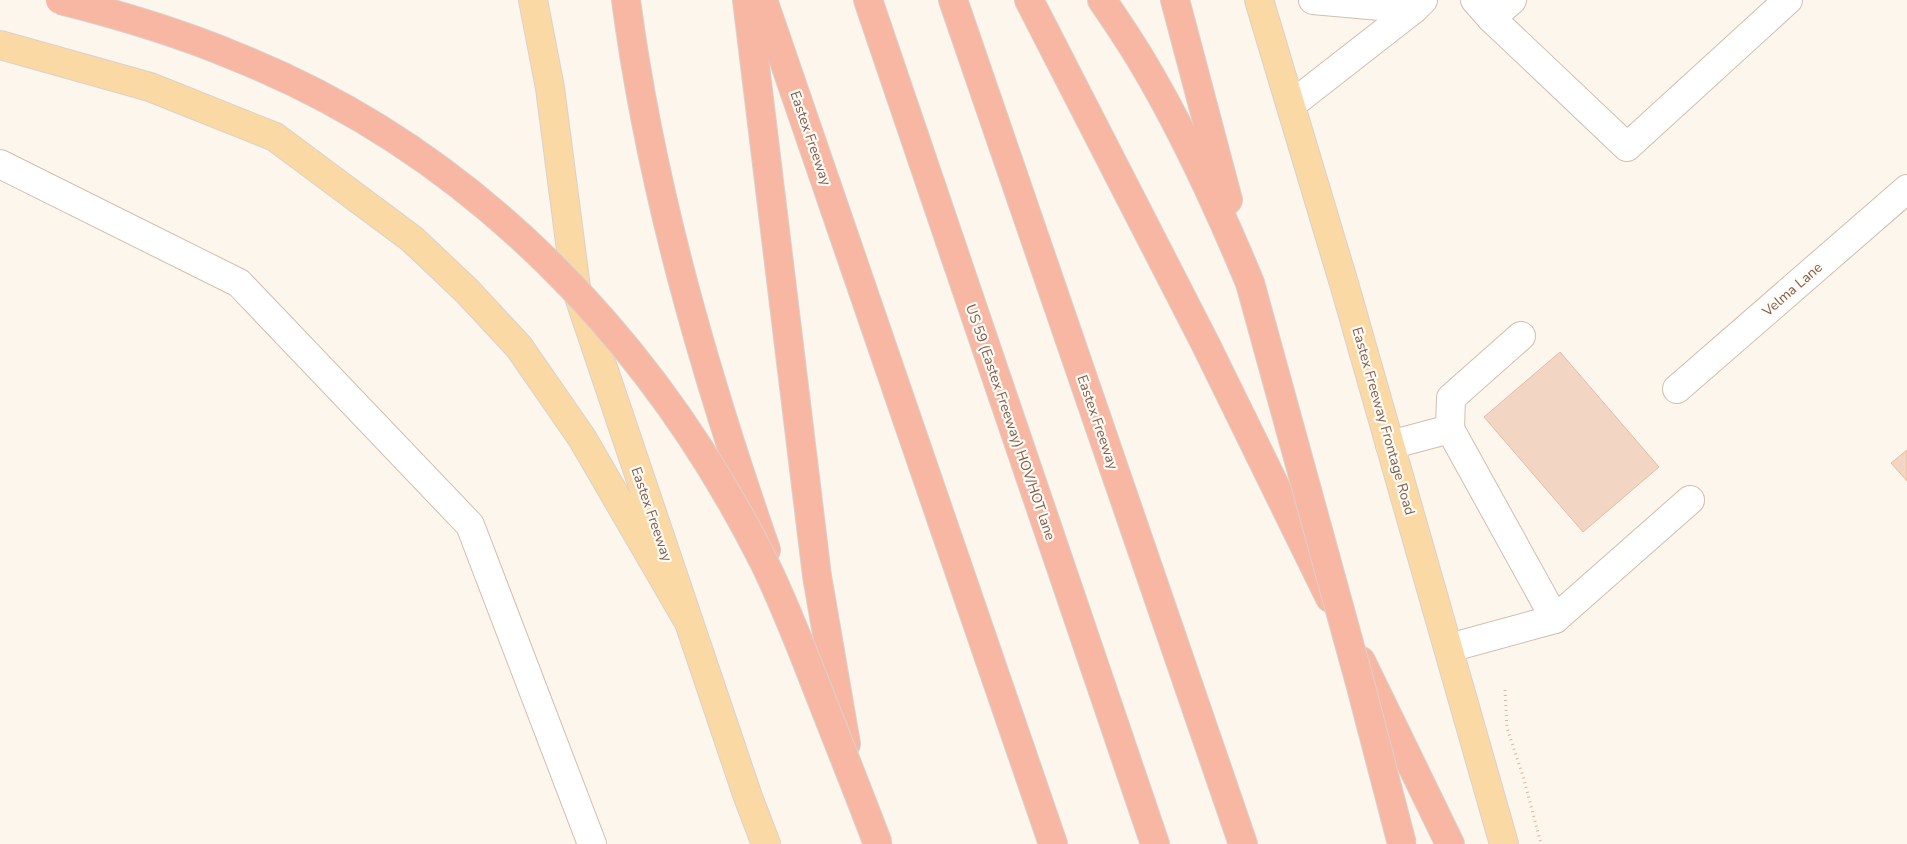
<svg xmlns="http://www.w3.org/2000/svg" width="1907" height="844" font-family="'Nunito Sans',sans-serif">
<style>
.building{fill:#f3d5c3;stroke:#e6bba3}
.lines{fill:none;stroke-linecap:round;stroke-linejoin:round}
.minor-casing{stroke:#d1beb0;stroke-width:30}
.major-casing{stroke:#dad1cd;stroke-width:30}
.highway-casing{stroke:#dad1cd;stroke-width:30}
.path{stroke:#d9b8a5;stroke-width:3;stroke-dasharray:1 4;stroke-linecap:butt}
.minor{stroke:#fff;stroke-width:28}
.major{stroke:#fbd9a5;stroke-width:28}
.highway{stroke:#f7b7a3;stroke-width:28}
.highway-bridge-casing{stroke:#dad1cd;stroke-width:30;stroke-linecap:butt}
.highway-bridge{stroke:#f7b7a3;stroke-width:28}
.labels{text-anchor:middle;stroke-width:4.5;stroke-linejoin:round;paint-order:stroke}
.street-label{font-size:14px;fill:#7a5c4d;stroke:#fffaf3}
</style>
<rect width="100%" height="100%" fill="#fdf6ec"/>
<!-- building -->
<g class="building">
<polygon points="1560,352 1659,467 1583,532 1484,417"/>
<polygon points="1907,450 1907,481 1891,463"/>
</g>
<g class="lines">
<!-- minor casing -->
<g class="minor-casing">
<g id="minor">
<polyline points="1313,0 1414,9"/>
<polyline points="1475,0 1491,18 1627,147 1788,0"/>
<polyline points="1491,18 1512,0"/>
<polyline points="1291,105 1414,9 1423,0"/>
<polyline points="0,164 239,283 470,525 592,844"/>
<polyline points="1677,389 1907,189"/>
<polyline points="1450,429 1555,619"/>
<polyline points="1390,445 1450,429 1451,398 1521,336"/>
<polyline points="1449,648 1555,619 1690,500"/>
</g>
</g>
<!-- major casing -->
<g class="major-casing">
<g id="major">
<polyline points="533,0 550,88 576,288 748,797 766,844"/>
<polyline points="1259,0 1345,287 1504,844"/>
<polyline points="0,45 150,87 275,137 412,239 467,291 519,347 582,438 687,619"/>
</g>
</g>
<!-- highway casing -->
<g class="highway-casing">
<g id="highway">
<path d="M626,0C651,189 704,371 766,550"/>
<polyline points="747,0 817,576 846,744"/>
<polyline points="763,0 1053,844"/>
<polyline points="868,0 1155,844"/>
<polyline points="953,0 1243,844"/>
<polyline points="1029,0 1206,345 1330,598"/>
<path d="M1102,0C1115,19 1128,38 1140,58C1183,129 1218,206 1250,283"/>
<polyline points="1175,0 1228,200"/>
<polyline points="1361,661 1450,844"/>
</g>
</g>
<!-- path -->
<polyline class="path" points="1505,690 1507,728 1523,776 1541,844"/>
<!-- minor -->
<use href="#minor" class="minor"/>
<!-- major -->
<use href="#major" class="major"/>
<!-- highway -->
<use href="#highway" class="highway"/>
<!-- highway-bridge casing -->
<g class="highway-bridge-casing">
<g id="highway-bridge">
<path d="M60,0C120,15 180,33 237,57C472,151 652,339 764,562C785,605 802,649 819,693C839,744 859,794 878,844"/>
<polyline points="1250,283 1360,683 1402,844"/>
</g>
</g>
<!-- highway-bridge -->
<use href="#highway-bridge" class="highway-bridge"/>
</g>
<g class="labels">
<!-- street labels -->
<g class="street-label">
<text transform="translate(811 138) rotate(71)" y="5">Eastex Freeway</text>
<text transform="translate(1792 289) rotate(-41)" y="5">Velma Lane</text>
<text transform="translate(1384 421) rotate(74)" y="5">Eastex Freeway Frontage Road</text>
<text transform="translate(1011 422) rotate(71)" y="5">US 59 (Eastex Freeway) HOV/HOT lane</text>
<text transform="translate(1098 422) rotate(71)" y="5">Eastex Freeway</text>
<text transform="translate(652 514) rotate(71)" y="5">Eastex Freeway</text>
</g>
</g>
</svg>
